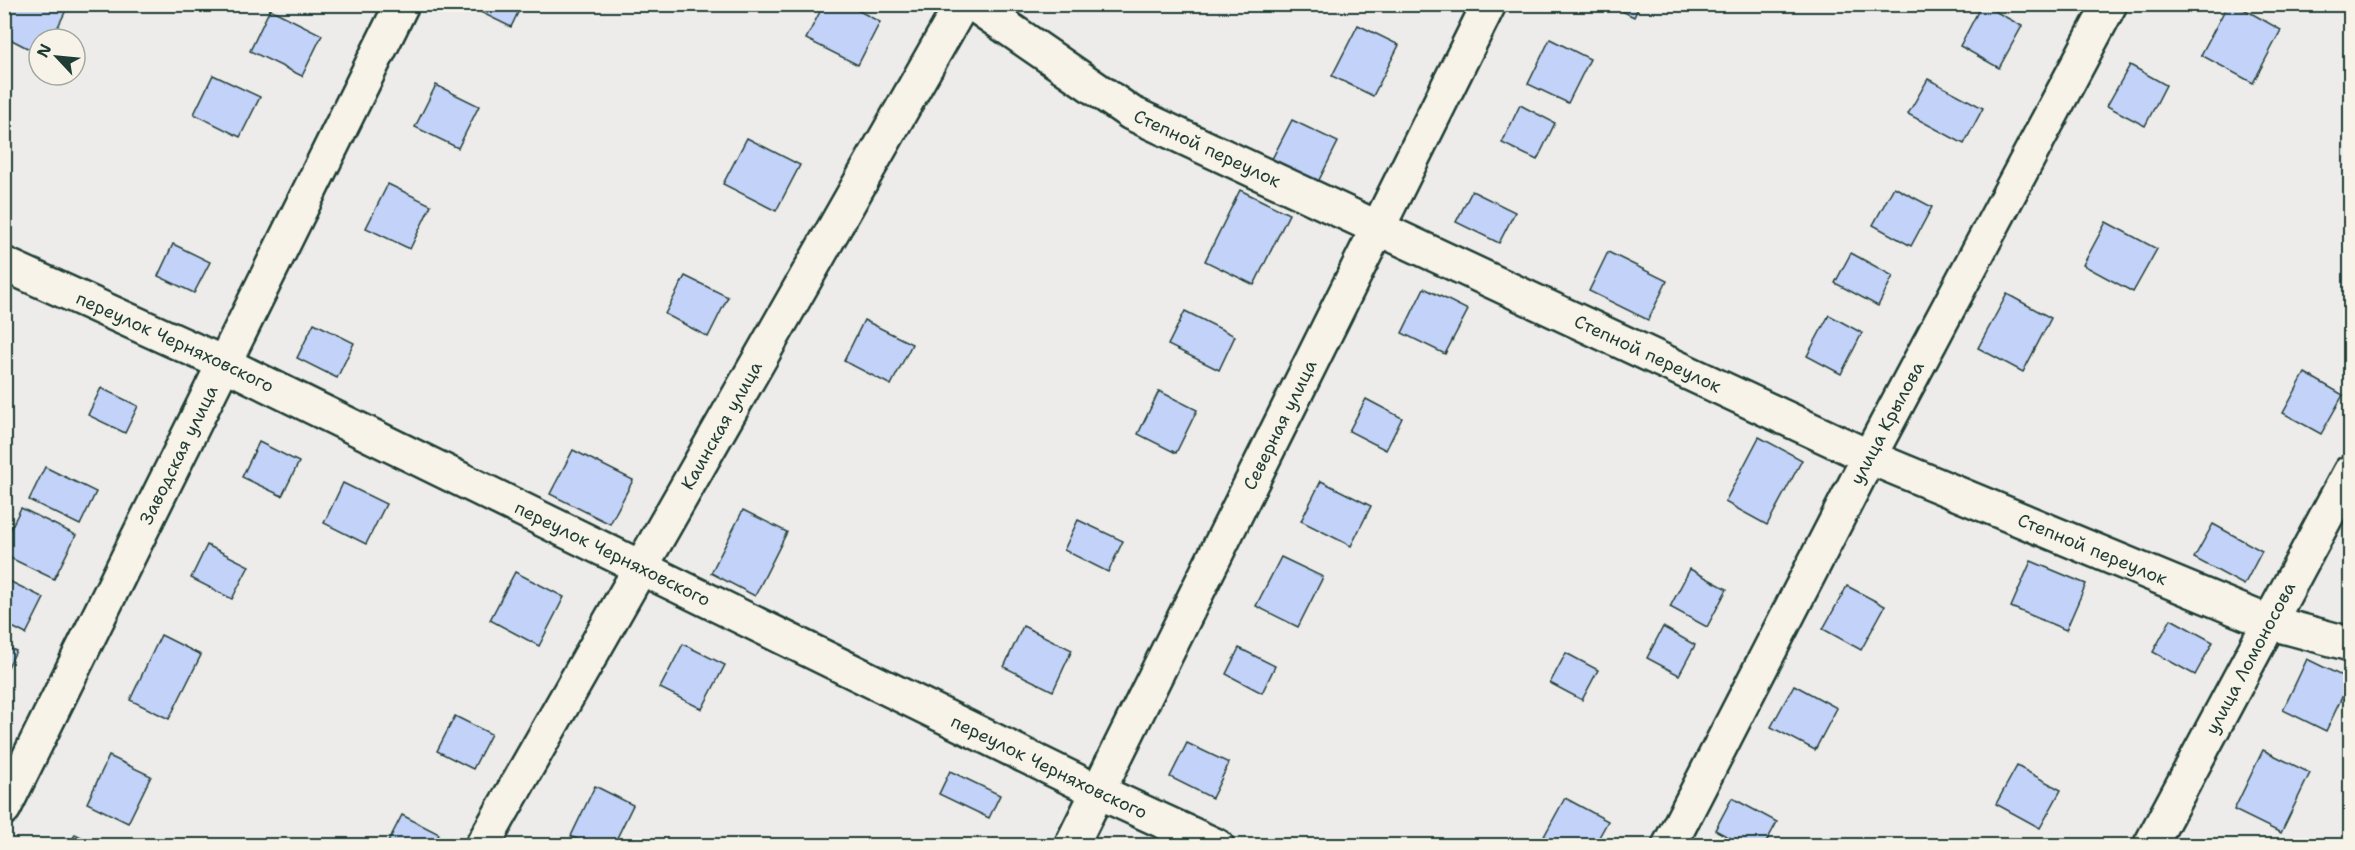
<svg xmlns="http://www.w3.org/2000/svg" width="2355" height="850" font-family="'Shantell Sans',sans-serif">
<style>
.building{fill:#c3d2f9;stroke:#1f3d34;stroke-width:1.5}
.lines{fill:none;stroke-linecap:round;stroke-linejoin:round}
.minor-casing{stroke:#1f3d34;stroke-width:38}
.minor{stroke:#f7f3e8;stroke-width:33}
.labels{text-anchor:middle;stroke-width:4.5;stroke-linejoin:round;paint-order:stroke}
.street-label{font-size:18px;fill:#1f3d34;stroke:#f7f3e8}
</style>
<rect width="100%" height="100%" fill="#edeceb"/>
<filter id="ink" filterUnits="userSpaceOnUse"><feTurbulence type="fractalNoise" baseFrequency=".0167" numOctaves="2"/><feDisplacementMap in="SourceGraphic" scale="12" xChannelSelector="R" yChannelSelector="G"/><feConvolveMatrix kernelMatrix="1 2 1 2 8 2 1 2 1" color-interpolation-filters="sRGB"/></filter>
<g filter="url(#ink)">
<!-- building -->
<g class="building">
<polygon points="4,4 69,4 52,39 39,39 39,54 4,36"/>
<polygon points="474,4 522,4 511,27 472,8"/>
<polygon points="824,4 846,4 880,22 858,65 806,39"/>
<polygon points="1608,4 1640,4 1634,17"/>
<polygon points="1982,4 2022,26 1999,68 1960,46"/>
<polygon points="2228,4 2235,4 2281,30 2253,83 2201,55"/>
<polygon points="270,9 322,35 302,76 250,51"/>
<polygon points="1358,25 1399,45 1373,96 1332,76"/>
<polygon points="1550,39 1590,59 1568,103 1528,84"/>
<polygon points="2130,65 2166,85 2145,126 2107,106"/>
<polygon points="213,75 260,97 240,137 194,114"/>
<polygon points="1928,79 1983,108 1964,144 1908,114"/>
<polygon points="436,85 479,106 458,148 415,127"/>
<polygon points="1520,105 1555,123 1537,160 1502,143"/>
<polygon points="1292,120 1338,142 1318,182 1272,159"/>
<polygon points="747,138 800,165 776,211 723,184"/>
<polygon points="388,184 431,205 410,249 366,228"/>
<polygon points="1894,187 1932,207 1911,246 1873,225"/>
<polygon points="1240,190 1289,214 1254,285 1205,261"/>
<polygon points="1472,191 1515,212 1499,243 1456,222"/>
<polygon points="2106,222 2157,249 2133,292 2083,265"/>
<polygon points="173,244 210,262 194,293 158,276"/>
<polygon points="1608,252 1667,281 1648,320 1589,291"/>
<polygon points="1851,253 1893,276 1878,306 1835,283"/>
<polygon points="685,276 728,297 708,337 665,314"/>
<polygon points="1424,288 1468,310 1445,354 1402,333"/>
<polygon points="2007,294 2051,318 2023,372 1978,348"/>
<polygon points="1185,311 1235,336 1219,370 1168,345"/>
<polygon points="1829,315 1862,333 1841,374 1807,356"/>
<polygon points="864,320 912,344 891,385 844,361"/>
<polygon points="314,323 354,343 337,378 297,358"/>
<polygon points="2305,373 2343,395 2321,434 2283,413"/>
<polygon points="101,388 138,406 125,433 88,415"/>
<polygon points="1159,391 1197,410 1176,453 1138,434"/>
<polygon points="1366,399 1402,418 1386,450 1349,431"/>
<polygon points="1759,437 1802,460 1767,525 1725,502"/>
<polygon points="259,442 299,462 282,496 242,477"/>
<polygon points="573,450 633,480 610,524 550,494"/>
<polygon points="45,467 96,492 80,525 29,500"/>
<polygon points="1321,481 1371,506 1351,546 1301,521"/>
<polygon points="343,483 386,504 366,544 324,523"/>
<polygon points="21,508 76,535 54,579 4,555 4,542"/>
<polygon points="743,510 787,532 755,596 711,573"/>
<polygon points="1078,520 1123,541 1108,572 1064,550"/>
<polygon points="2213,524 2262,551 2244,585 2194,558"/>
<polygon points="207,545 249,566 232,599 191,578"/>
<polygon points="1281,557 1323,577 1298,627 1256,606"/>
<polygon points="2031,561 2086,584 2066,630 2011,607"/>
<polygon points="1690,569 1727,589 1707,627 1670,607"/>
<polygon points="515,572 564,597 539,646 490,620"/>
<polygon points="5,579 44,598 26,634 4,623"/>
<polygon points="1847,586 1885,606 1861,650 1823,629"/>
<polygon points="2171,619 2213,642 2195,675 2153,652"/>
<polygon points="1023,626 1072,650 1053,691 1004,667"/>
<polygon points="1663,627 1695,645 1679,675 1647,658"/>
<polygon points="161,635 201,655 169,719 130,700"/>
<polygon points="683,644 725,665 702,709 660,688"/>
<polygon points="4,646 16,651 4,675"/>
<polygon points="1239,648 1275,666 1262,693 1226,674"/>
<polygon points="1566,653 1598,670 1582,700 1550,683"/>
<polygon points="2307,659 2350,680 2326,731 2283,710"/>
<polygon points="1794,685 1837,708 1815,750 1771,727"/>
<polygon points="455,716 491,734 473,769 437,751"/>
<polygon points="1187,743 1229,763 1212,798 1170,777"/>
<polygon points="2263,750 2310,773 2281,833 2234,810"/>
<polygon points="109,756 151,776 128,823 87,803"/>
<polygon points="2017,766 2061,790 2040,828 1996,804"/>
<polygon points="950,771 1000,795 989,818 939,794"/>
<polygon points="595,786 633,805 613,846 590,846 571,836"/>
<polygon points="1565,798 1608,821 1594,846 1553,846 1542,840"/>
<polygon points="1732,798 1777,822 1764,846 1745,846 1715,830"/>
<polygon points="402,815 439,834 433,846 386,846"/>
<polygon points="75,834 99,846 70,846"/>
</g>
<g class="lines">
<!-- minor casing -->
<g class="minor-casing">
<g id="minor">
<path id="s1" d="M973,4L1131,113L1869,457L2268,622L2350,644"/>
<path id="s2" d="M4,264L223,363L1097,791L1217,846"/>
<path id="s3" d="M4,808L402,4"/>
<path id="s4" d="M482,846L962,4"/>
<path id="s5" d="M1071,846L1489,4"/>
<path id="s6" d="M1669,846L1869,457L2110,4"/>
<path id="s7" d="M2150,846L2350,472"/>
</g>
</g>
<!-- minor -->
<use href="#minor" class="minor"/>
</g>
</g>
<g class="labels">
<!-- street labels -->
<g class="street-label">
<text dy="6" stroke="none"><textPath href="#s1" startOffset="276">Степной переулок</textPath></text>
<text dy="6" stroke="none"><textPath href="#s2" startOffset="188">переулок Черняховского</textPath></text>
<text dy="6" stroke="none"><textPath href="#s1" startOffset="762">Степной переулок</textPath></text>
<text dy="6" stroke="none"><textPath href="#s6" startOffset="476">улица Крылова</textPath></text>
<text dy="6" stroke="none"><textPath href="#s5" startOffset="470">Северная улица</textPath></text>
<text dy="6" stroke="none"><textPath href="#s4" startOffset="484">Каинская улица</textPath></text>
<text dy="6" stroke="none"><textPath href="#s3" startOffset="394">Заводская улица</textPath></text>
<text dy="6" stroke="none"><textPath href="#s1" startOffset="1248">Степной переулок</textPath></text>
<text dy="6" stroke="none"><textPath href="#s2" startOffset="674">переулок Черняховского</textPath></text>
<text dy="6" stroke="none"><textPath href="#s7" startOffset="213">улица Ломоносова</textPath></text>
<text dy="6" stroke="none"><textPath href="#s2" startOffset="1160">переулок Черняховского</textPath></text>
</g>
</g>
<!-- margin -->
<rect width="2355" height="850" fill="none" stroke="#f7f3e8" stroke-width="24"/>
<rect x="12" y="12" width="2331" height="826" fill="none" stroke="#1f3d34" stroke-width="2" filter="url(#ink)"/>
<!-- north arrow -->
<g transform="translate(57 57) rotate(296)"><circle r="28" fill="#f7f3e8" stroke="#a1aaa0" stroke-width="1.5"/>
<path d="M0-4.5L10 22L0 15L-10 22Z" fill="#1f3d34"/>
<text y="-9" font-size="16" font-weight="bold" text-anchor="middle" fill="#1f3d34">N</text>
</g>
</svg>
